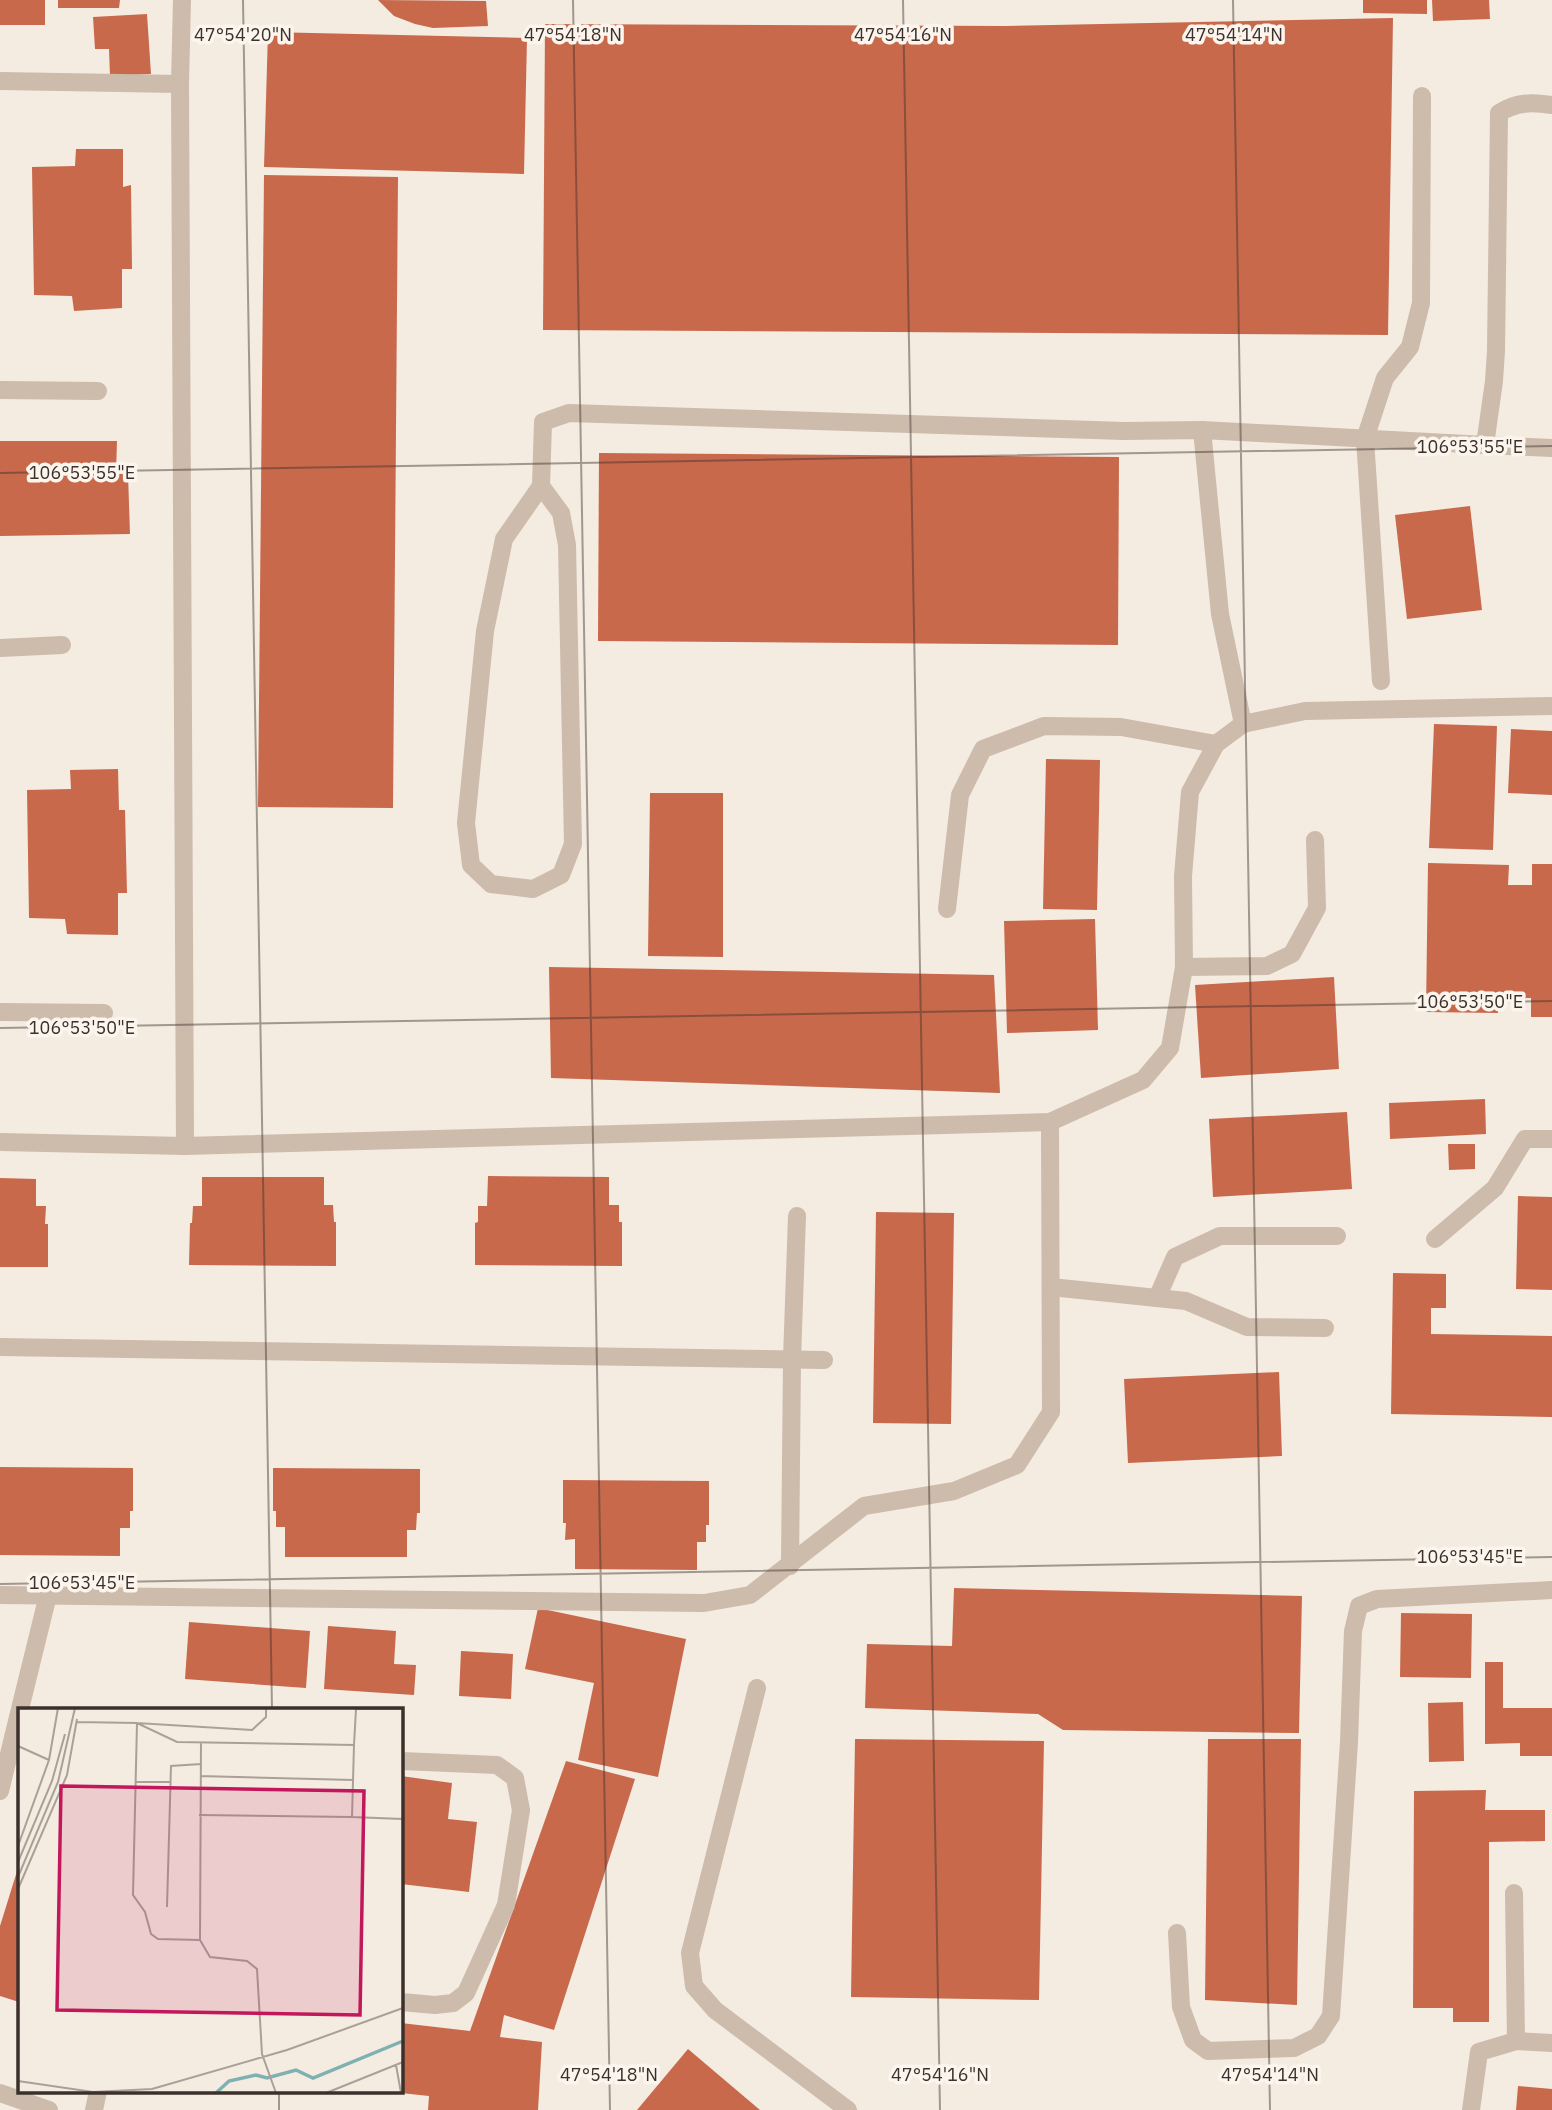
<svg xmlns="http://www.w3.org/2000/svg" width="1552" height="2110" font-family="'IBM Plex Sans',sans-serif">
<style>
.building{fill:#c8694b}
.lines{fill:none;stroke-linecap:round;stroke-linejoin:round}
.service{stroke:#cdbbac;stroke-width:18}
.minor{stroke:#cdbbac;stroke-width:18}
.ticks{fill:none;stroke:#3b302b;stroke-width:2;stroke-opacity:0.45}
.inset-river{fill:none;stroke:#7fb0b2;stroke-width:3.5}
.inset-road{fill:none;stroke:#aaa098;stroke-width:2}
.view{fill:#c2185b;fill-opacity:0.15;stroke:#c2185b;stroke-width:3.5}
.inset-edge{fill:none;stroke:#3b302b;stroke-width:3.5}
.ticks-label{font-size:18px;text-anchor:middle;fill:#3b302b;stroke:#fbf5ee;stroke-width:7;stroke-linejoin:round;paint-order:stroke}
</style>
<rect width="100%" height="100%" fill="#f4ebe1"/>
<!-- building -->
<g class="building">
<rect x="0" y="0" width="45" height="25"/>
<polygon points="58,0 120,0 119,8 58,8"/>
<polygon points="378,0 486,1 488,26 433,28 415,24 394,16"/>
<polygon points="1363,0 1427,0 1427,14 1363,13"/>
<polygon points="1432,0 1489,0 1490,19 1433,21"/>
<polygon points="147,14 151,74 110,76 109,49 95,49 93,17"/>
<polygon points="1393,18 1388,335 543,330 545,24 1005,26"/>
<polygon points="268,32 527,38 524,174 264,167"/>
<polygon points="76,149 123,149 123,187 131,185 132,269 122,269 122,308 74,311 72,296 34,295 32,167 75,166"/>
<polygon points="264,175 398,177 393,808 258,807"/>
<polygon points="0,441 117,441 116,473 128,474 130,534 0,536"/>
<polygon points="599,453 1119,457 1118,645 598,641"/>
<polygon points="1470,506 1482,610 1407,619 1395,515"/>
<polygon points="1434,724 1497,726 1493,850 1429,848"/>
<polygon points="1511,729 1552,731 1552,795 1508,793"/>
<polygon points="1046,759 1100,760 1097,910 1043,909"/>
<polygon points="118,769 119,810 125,810 127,893 118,893 118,935 67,934 65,919 29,918 27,790 71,789 70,770"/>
<polygon points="650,793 723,793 723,957 648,956"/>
<polygon points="1428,863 1509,865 1508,885 1532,885 1532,864 1552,864 1552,1017 1531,1017 1531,998 1499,998 1498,1013 1426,1012"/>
<polygon points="1095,919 1098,1030 1007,1033 1004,921"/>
<polygon points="549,967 994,975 1000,1093 551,1078"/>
<polygon points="1334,977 1339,1069 1201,1078 1195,985"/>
<polygon points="1485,1099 1486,1134 1390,1139 1389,1103"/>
<polygon points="1347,1112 1352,1189 1213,1197 1209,1119"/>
<polygon points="1448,1144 1475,1144 1475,1169 1449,1170"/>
<polygon points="488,1176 609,1177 609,1205 619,1205 619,1222 622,1222 622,1266 475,1265 475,1223 478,1222 478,1206 487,1206"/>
<polygon points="202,1177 324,1177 324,1205 333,1205 334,1222 336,1222 336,1266 189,1265 190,1223 192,1223 193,1206 202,1206"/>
<polygon points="0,1178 36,1179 36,1206 46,1206 45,1224 48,1224 48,1267 0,1267"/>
<polygon points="1518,1196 1552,1197 1552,1290 1516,1289"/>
<polygon points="876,1212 954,1213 951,1424 873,1423"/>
<polygon points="1393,1273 1446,1274 1446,1308 1431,1308 1431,1334 1552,1336 1552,1417 1391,1414"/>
<polygon points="1279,1372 1282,1456 1128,1463 1124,1379"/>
<polygon points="0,1467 133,1468 133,1511 130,1511 130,1528 120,1528 120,1556 0,1555"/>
<polygon points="273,1468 420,1469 420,1513 417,1513 416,1530 407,1530 407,1557 285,1557 285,1527 276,1527 276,1511 273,1511"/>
<polygon points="563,1480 709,1481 709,1525 706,1525 706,1542 697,1542 697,1570 575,1569 575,1539 565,1540 566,1523 563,1523"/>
<polygon points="954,1588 1302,1596 1299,1733 1063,1730 1038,1714 865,1708 867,1644 952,1646"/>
<polygon points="538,1608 686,1639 658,1777 578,1760 594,1683 525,1669"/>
<polygon points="1401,1613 1472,1614 1471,1678 1400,1677"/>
<polygon points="189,1622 310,1631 306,1688 185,1679"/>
<polygon points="328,1626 396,1631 394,1664 416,1665 414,1695 324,1689"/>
<polygon points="461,1651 513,1654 511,1699 459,1696"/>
<polygon points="1485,1662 1503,1662 1503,1708 1552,1708 1552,1756 1520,1756 1520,1743 1485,1744"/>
<polygon points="1463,1702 1464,1761 1429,1762 1428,1703"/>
<polygon points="855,1739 1044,1741 1039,2000 851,1997"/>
<polygon points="1208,1739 1301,1739 1297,2005 1205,2000"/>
<polygon points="566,1761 635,1779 554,2030 504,2015 500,2037 542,2042 538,2110 428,2110 429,2096 401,2093 401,2023 470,2031"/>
<polygon points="401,1776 452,1783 448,1819 477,1822 469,1892 401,1884"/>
<polygon points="1486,1790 1485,1810 1545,1810 1545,1841 1489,1842 1489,2022 1453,2022 1453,2008 1413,2008 1414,1791"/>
<polygon points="19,1865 19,2002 0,1996 0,1926"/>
<polygon points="688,2049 760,2110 637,2110"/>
<polygon points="1518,2086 1552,2089 1552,2110 1516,2110"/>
</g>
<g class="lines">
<!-- service -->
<g class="service">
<polyline points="0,390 98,391"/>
<polyline points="1202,430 1220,614 1243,724"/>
<polyline points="1485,445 1552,448"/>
<path d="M541,486L561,513L567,545L573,844L561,875L533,889L491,884L471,865L466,823L485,631L504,539L541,486L543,422L569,413L1124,431L1202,430L1485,445L1494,381L1496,351L1499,113C1516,102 1532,102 1552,105"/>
<polyline points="0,648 62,645"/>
<polyline points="1381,681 1365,439 1385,378 1410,347 1421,303 1422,96"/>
<polyline points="947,909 960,795 983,749 1044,726 1121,727 1216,744"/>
<polyline points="1184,967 1267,966 1292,954 1317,908 1315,840"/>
<polyline points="0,1012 104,1013"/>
<polyline points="1435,1239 1495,1188 1525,1139 1552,1139"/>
<polyline points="1051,1287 1186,1301 1247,1327 1325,1328"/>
<polyline points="1157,1298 1175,1257 1220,1236 1337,1236"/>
<polyline points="790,1566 792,1359 797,1216"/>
<polyline points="757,1688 690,1953 694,1986 715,2010 848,2110"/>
<polyline points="20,1709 48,1595"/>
<polyline points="401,1761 497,1765 515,1778 521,1810 506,1905 466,1993 453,2003 435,2005 401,2002"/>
<polyline points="0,1791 19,1713"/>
<polyline points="1514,1893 1516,2041"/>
<polyline points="1177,1933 1181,2007 1193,2040 1208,2051 1294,2048 1318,2036 1331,2016 1349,1742 1353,1631 1359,1606 1377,1599 1552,1590"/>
<polyline points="94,2110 98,2091"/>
<polyline points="1471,2110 1479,2052 1516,2041 1552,2043"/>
</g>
<!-- minor -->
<g class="minor">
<polyline points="0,81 180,84 182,0"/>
<polyline points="180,84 185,1146"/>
<polyline points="0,1142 185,1146 1050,1122 1143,1080 1170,1048 1184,967 1183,876 1190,792 1216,744 1243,724 1305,711 1552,706"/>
<polyline points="0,1347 824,1360"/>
<polyline points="0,1595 704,1603 750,1595 864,1506 954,1491 1017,1465 1051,1412 1050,1122"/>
<polyline points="0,2093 49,2110"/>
</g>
</g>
<!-- ticks -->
<path class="ticks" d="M243,0L272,1709M573,0L610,2110M903,0L940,2110M1233,0L1270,2110M0,473L1552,446M0,1028L1552,1001M0,1584L1552,1557M279,2091V2110"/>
<!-- overview -->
<g transform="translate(18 1708)">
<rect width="385" height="385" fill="#f4ebe1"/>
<path class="inset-river" d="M198,385L211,373L238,367L249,370L278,362L295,370L385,333"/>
<path class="inset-road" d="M59,14L119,15L159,34L336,37L334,109L385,111M183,35L182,232L192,249L229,253L239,261L244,346L258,385M336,37L338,1H385M0,38L31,52M182,68L335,72M117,74H153M181,107L334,109M0,138L31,52L40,0M0,154L34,73L47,26M0,169L40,74L57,0M0,181L49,67L59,11M149,199L153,58L183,56M182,232L140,231L133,226L127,204L115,187L119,15L234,22L248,9V0M378,357L383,385M0,373L75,384L134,381L269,342L385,300M308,385L385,354"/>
<path class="view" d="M43,78L346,83L342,307L39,302Z"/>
<rect width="385" height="385" class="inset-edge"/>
</g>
<g class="ticks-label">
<text x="243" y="41">47°54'20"N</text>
<text x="573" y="41">47°54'18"N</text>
<text x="903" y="41">47°54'16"N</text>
<text x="1234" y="41">47°54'14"N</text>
<text x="1470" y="453">106°53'55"E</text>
<text x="82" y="479">106°53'55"E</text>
<text x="1470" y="1008">106°53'50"E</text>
<text x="82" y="1034">106°53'50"E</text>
<text x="1470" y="1563">106°53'45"E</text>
<text x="82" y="1589">106°53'45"E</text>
<text x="609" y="2081">47°54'18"N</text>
<text x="940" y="2081">47°54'16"N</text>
<text x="1270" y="2081">47°54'14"N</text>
</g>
</svg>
